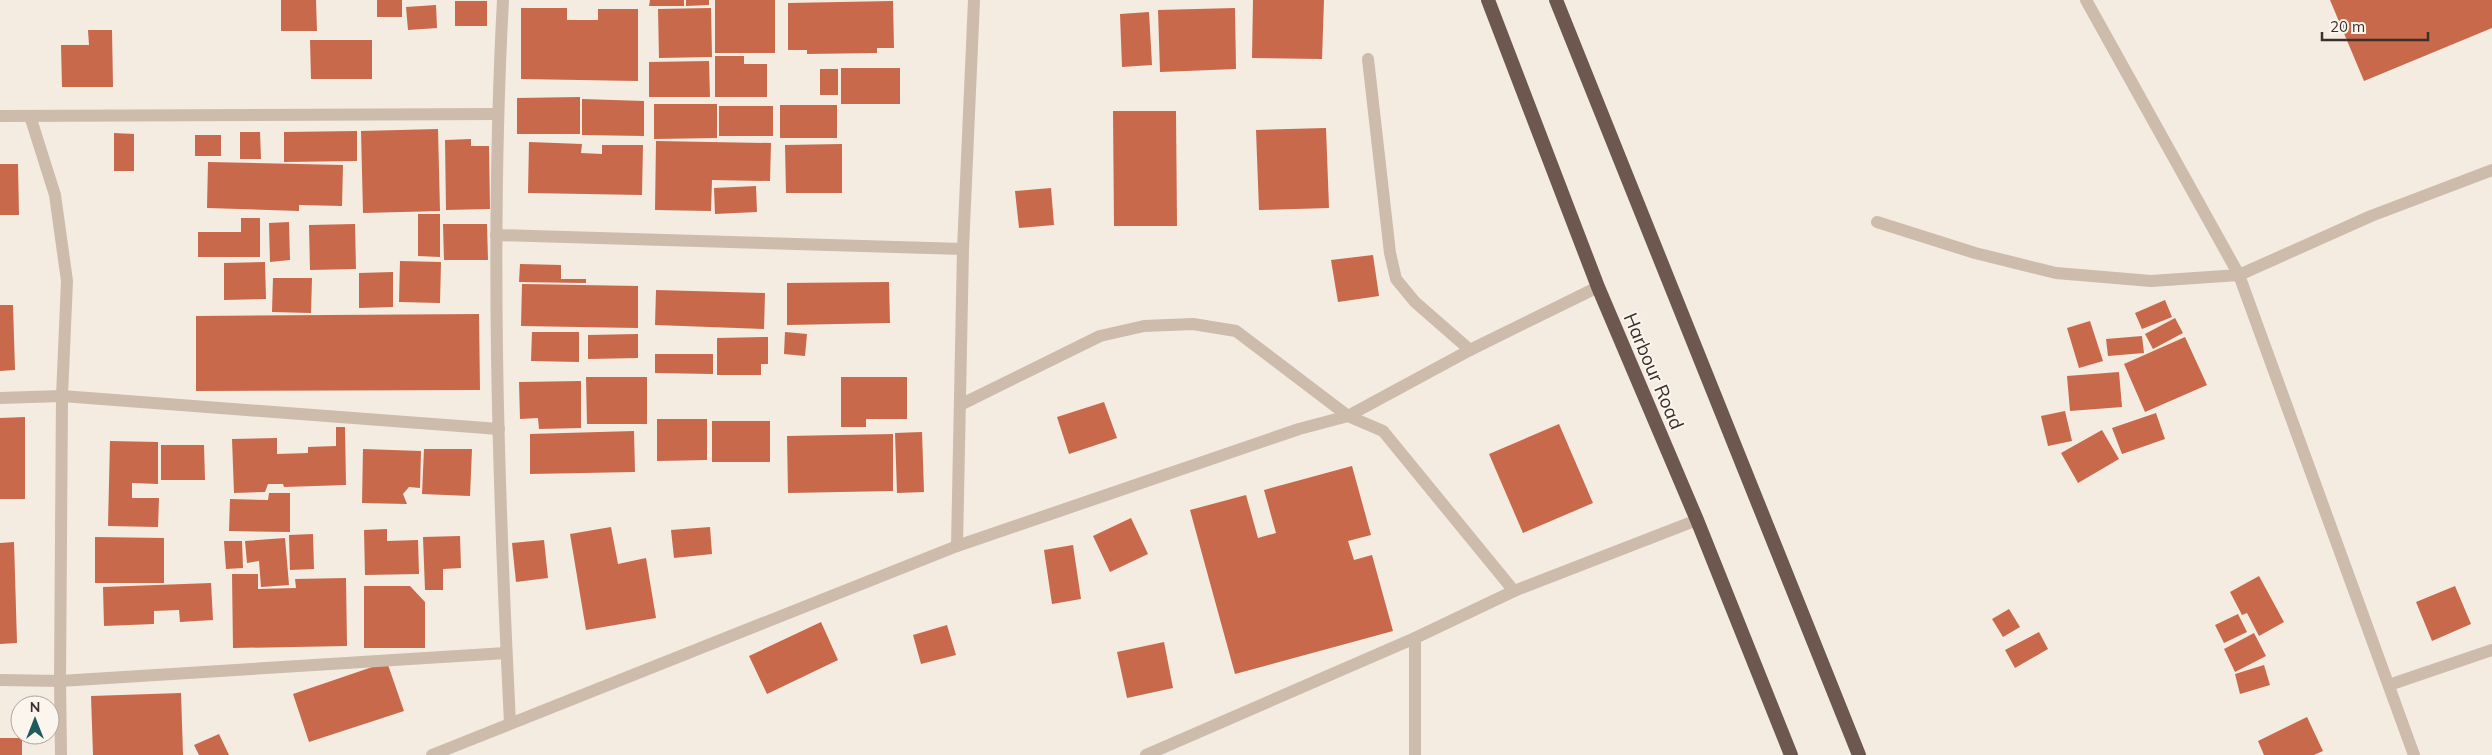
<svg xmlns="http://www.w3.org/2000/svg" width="2492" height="755" font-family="Mulish,sans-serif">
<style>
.building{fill:#c8694b}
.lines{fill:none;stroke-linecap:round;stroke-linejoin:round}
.service{stroke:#cdbbac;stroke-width:12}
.minor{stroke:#cdbbac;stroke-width:12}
.trunk{stroke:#6c584f;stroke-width:14}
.labels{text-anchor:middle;stroke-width:4;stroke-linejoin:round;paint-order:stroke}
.street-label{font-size:19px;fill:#3b302b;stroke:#fbf5ee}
</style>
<rect width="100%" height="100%" fill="#f4ebe1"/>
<!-- building -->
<g class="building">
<polygon points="281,0 316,0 317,31 281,31"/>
<rect x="377" y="0" width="25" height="17"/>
<polygon points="650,0 684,0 684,6 649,6"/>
<polygon points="686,0 709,0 709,5 686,6"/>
<rect x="715" y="0" width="60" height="53"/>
<polygon points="1253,0 1324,0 1322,59 1252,58"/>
<polygon points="2330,0 2492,0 2492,28 2364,81"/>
<rect x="455" y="1" width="32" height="25"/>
<polygon points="893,1 894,48 877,48 877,53 807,54 807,50 788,50 788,3"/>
<polygon points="436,5 437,28 408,30 406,7"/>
<polygon points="521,8 567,8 567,20 598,20 598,9 638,9 638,81 521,79"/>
<polygon points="711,8 712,57 659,58 658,9"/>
<polygon points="1235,8 1236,69 1160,72 1158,10"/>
<polygon points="1149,12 1152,65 1122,67 1120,14"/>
<polygon points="88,30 112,30 113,87 62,87 61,45 89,45"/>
<polygon points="310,40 372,40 372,79 311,79"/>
<polygon points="715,56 744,56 744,64 767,64 767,97 715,97"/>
<polygon points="709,61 710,97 649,97 649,62"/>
<rect x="841" y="68" width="59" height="36"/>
<rect x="820" y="69" width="18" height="26"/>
<polygon points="580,97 580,134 517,134 517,98"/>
<polygon points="582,99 644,101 644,136 582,135"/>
<polygon points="654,104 717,104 717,138 654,139"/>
<rect x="780" y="105" width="57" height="33"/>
<rect x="719" y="106" width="54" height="30"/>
<polygon points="1113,111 1176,111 1177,226 1114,226"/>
<polygon points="1326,128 1329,208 1259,210 1256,130"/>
<polygon points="438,129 440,211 363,213 361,131"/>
<polygon points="357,131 357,161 284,162 284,132"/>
<polygon points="240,132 260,132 261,159 240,159"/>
<polygon points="114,133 134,134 134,171 114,171"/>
<rect x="195" y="135" width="26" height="21"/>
<polygon points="471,139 471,146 489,146 490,209 446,210 445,140"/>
<polygon points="656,141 771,143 770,181 712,180 711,211 655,210"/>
<polygon points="529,142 582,144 581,153 602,154 602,145 643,145 642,195 528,193"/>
<polygon points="842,144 842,193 786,193 785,145"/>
<polygon points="208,162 343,165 342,206 299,205 299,211 207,208"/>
<polygon points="0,164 18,164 19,215 0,215"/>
<polygon points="756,186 757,212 715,214 714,188"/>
<polygon points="1051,188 1054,225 1019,228 1015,191"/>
<polygon points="418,214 440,214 440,257 418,256"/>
<polygon points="241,218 260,218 260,257 198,257 198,232 241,232"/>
<polygon points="289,222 290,260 270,262 269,223"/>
<polygon points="355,224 356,269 310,270 309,225"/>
<polygon points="443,224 487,224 488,260 444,260"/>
<polygon points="1373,255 1379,296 1338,302 1331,260"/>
<polygon points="400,261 441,262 440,303 399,302"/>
<polygon points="265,262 266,299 224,300 224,263"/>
<polygon points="520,264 561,265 561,279 586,279 586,283 519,282"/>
<polygon points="393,272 393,307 359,308 359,273"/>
<polygon points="273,278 312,278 311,313 272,312"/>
<polygon points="889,282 890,323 787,325 787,283"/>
<polygon points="522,284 638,286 638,328 521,326"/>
<polygon points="656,290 765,293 764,329 655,325"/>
<polygon points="2165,300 2172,317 2142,329 2135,313"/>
<polygon points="0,305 13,305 15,370 0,371"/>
<polygon points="479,314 480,390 196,391 196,316"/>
<polygon points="2175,318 2183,333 2153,349 2145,334"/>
<polygon points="2090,321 2103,361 2079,368 2067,328"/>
<polygon points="532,332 579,332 579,362 531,361"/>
<polygon points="785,332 807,334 805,356 784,354"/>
<polygon points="638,334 638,358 588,359 588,335"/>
<polygon points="2142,336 2144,353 2108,356 2106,339"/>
<polygon points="768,337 768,364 761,364 761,375 717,375 717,338"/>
<polygon points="2185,337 2207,385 2145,412 2124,364"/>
<polygon points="655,354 713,354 713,374 655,373"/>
<polygon points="2119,372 2122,407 2070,411 2067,376"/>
<polygon points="586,377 647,377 647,424 587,424"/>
<polygon points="841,377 907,377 907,419 866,419 866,427 841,427"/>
<polygon points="581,381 581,428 539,429 538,418 520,419 519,382"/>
<polygon points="1104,402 1117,438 1069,454 1057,417"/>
<polygon points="2065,411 2072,441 2048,446 2041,416"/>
<polygon points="2156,413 2165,439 2122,454 2112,428"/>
<polygon points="25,417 25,499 0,499 0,418"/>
<polygon points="657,419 707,419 707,460 657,461"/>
<rect x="712" y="421" width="58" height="41"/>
<polygon points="1559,424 1593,503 1523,533 1489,454"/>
<polygon points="336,427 345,427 346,485 284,487 283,484 268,484 265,492 234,493 232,439 277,438 277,454 308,453 308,447 336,446"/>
<polygon points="2102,430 2119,459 2078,483 2061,453"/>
<polygon points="634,431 635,472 530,474 530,434"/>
<polygon points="922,432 924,492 897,493 895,433"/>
<polygon points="893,434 893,491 788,493 787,436"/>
<polygon points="110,441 158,442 158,484 132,483 132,498 159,498 158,527 108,526"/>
<polygon points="161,445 204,445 205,480 161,480"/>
<polygon points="363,449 421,451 420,488 409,487 403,494 407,504 362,503"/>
<polygon points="424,449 472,449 470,496 422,494"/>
<polygon points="1352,466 1371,535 1348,541 1354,560 1372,555 1393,631 1235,674 1190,510 1246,495 1258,538 1276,533 1264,490"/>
<polygon points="269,493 290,493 290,532 229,531 230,499 268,500"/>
<polygon points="1131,518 1148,554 1110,572 1093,536"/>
<polygon points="611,527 618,564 646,558 656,618 586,630 570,534"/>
<polygon points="710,527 712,554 674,558 671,530"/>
<polygon points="387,529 387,541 418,540 419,574 365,575 364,530"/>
<polygon points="313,534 314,569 290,570 289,535"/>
<polygon points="460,536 461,568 443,569 443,590 425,590 423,537"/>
<polygon points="95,537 164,538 164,583 95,583"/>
<polygon points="285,538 289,585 261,587 259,561 247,563 245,541"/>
<polygon points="544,540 548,578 516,582 512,543"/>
<polygon points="224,541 242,541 243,568 226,569"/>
<polygon points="14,542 17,643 0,644 0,543"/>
<polygon points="1073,545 1081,599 1052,604 1044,550"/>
<polygon points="232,574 258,574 258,589 296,588 295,579 346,578 347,646 233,648"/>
<polygon points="2259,576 2284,622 2259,636 2247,613 2242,615 2230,592"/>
<polygon points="211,583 213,620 180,622 179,610 154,611 154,624 104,626 103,587"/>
<polygon points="364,586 410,586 425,602 425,648 364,648"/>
<polygon points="2455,586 2471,624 2432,641 2416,602"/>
<polygon points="2009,609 2020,627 2003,637 1992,619"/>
<polygon points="2238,614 2247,632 2224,643 2215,625"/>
<polygon points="821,622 838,660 767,694 749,656"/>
<polygon points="947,625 956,655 921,664 913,635"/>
<polygon points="2039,632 2048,649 2015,668 2005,650"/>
<polygon points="2254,633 2266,656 2235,672 2224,649"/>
<polygon points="1164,642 1173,688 1127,698 1117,652"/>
<polygon points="387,662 404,711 309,742 293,694"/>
<polygon points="2264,665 2270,685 2240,694 2235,674"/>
<polygon points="181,693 183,755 93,755 91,696"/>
<polygon points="2307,717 2323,751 2314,755 2264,755 2258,741"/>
<polygon points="219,734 229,755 199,755 194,745"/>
<rect x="0" y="738" width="22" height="17"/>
</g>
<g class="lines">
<!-- service -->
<g class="service">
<polyline points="1368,59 1390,253 1396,279 1415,302 1470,350"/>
<polyline points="1877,222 1975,253 2056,273 2151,281 2239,275"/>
<polyline points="960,405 1100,336 1144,326 1193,324 1236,331 1348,416"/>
<polyline points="2389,685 2492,650"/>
</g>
<!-- minor -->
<g class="minor">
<path d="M503,0C490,241 498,482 510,723"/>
<polyline points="2086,0 2239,275 2414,755"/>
<polyline points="0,116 497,114"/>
<polyline points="30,116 55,195 67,281 62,396 60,681 61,755"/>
<polyline points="496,235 963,249"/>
<polyline points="2239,275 2371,216 2492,170"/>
<polyline points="0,398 62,396 499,429"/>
<polyline points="1348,416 1470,350 1598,287"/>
<polyline points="957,546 963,249 974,0"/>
<polyline points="0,680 60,681 506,653"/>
<polyline points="432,755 957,546 1299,429 1348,416 1383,431 1514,591"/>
<polyline points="1146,755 1415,638 1514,591 1697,520"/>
<polyline points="1415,755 1415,638"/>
</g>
<!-- trunk -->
<g class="trunk">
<polyline points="1488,0 1598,287 1697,520 1791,755"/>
<polyline points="1556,0 1859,755"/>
</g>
</g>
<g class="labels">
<!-- street labels -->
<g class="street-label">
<text transform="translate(1654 371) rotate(67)" y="7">Harbour Road</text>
</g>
</g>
<!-- north arrow -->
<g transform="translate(35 720)"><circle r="24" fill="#fbf5ee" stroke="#aea6a0"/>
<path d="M0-4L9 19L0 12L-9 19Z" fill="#1f5a5e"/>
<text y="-8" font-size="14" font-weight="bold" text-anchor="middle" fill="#3b302b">N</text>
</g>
<!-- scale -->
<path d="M2322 32v8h106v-8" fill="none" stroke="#3b302b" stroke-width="2.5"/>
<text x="2330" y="32" font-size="15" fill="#3b302b" stroke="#fbf5ee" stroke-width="4" paint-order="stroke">20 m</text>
</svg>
